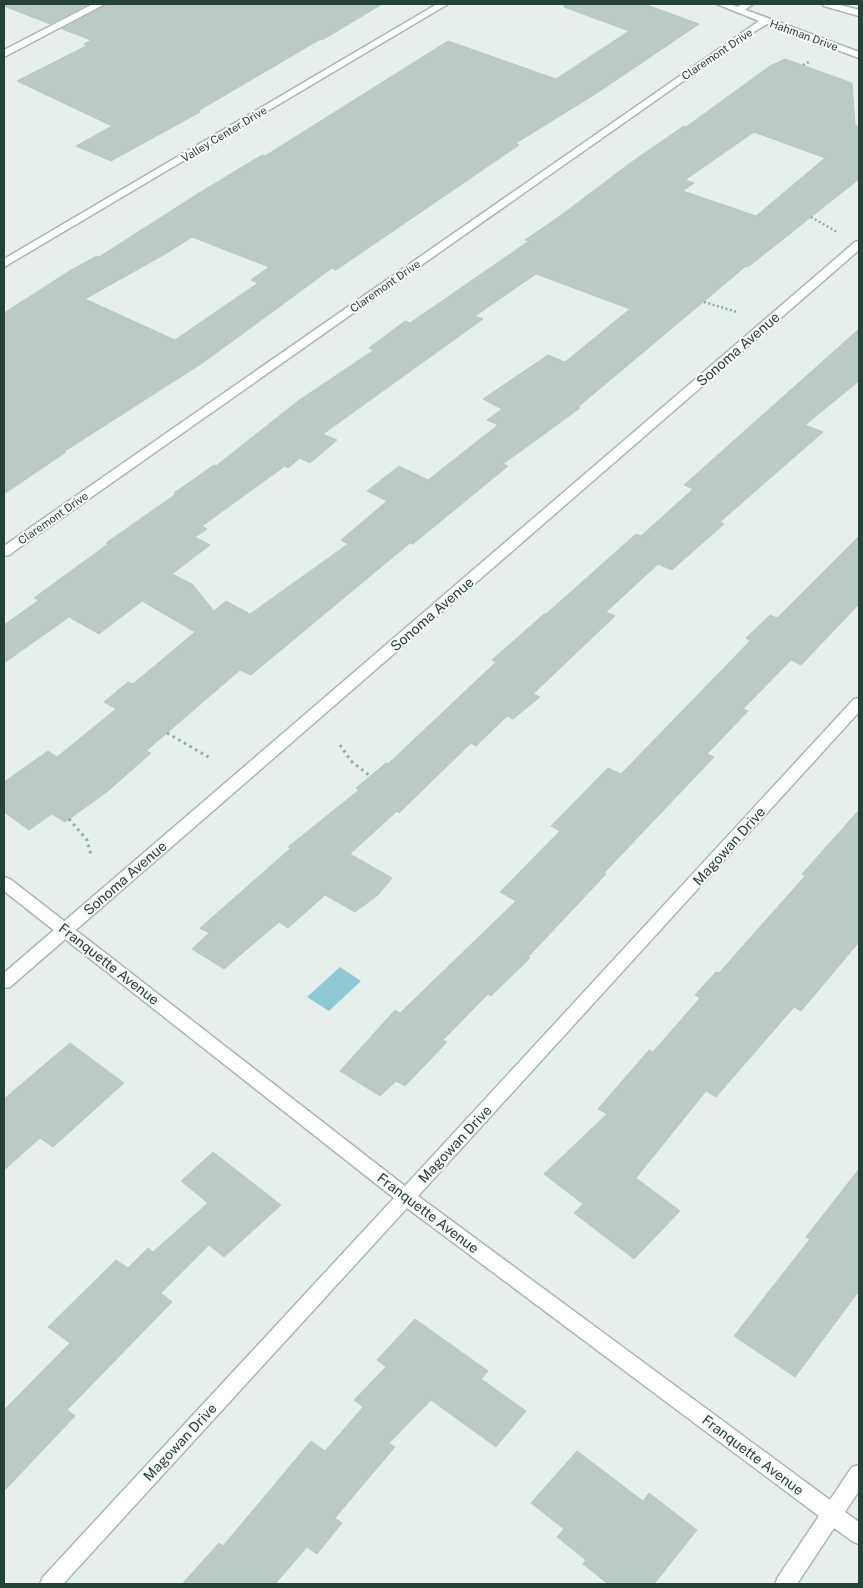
<svg xmlns="http://www.w3.org/2000/svg" width="863" height="1588" font-family="'Public Sans',sans-serif">
<style>
.water{fill:#8ec9d4}
.building{fill:#bbcac4;stroke:#b8c9c2;fill-rule:evenodd}
.lines{fill:none;stroke-linecap:round;stroke-linejoin:round}
.lane-casing{stroke:#a8b8b2;stroke-width:3}
.street-casing{stroke:#a8b8b2;stroke-width:3}
.secondary-casing{stroke:#a4bbb3;stroke-width:3}
.path-far1{stroke:#86b3a5;stroke-width:2.5;stroke-dasharray:2 2.5;stroke-linecap:butt}
.path{stroke:#86b3a5;stroke-width:3;stroke-dasharray:2.5 4;stroke-linecap:butt}
.lane{fill:#fff;fill-rule:evenodd}
.street{fill:#fff;fill-rule:evenodd}
.secondary{fill:#fff;fill-rule:evenodd}
.labels{text-anchor:middle;stroke-width:4;stroke-linejoin:round;paint-order:stroke}
.far-street-label{font-size:11px;fill:#24423a;stroke:#f7fbf9}
.street-label{font-size:14px;fill:#24423a;stroke:#f7fbf9}
</style>
<rect width="100%" height="100%" fill="#e6efeb"/>
<!-- water -->
<polygon class="water" points="340,967 361,981 329,1011 307,997"/>
<!-- building -->
<g class="building">
<polygon points="4,4 89,4 50,24 4,6"/>
<polygon points="107,4 382,4 324,39 319,40 198,111 200,112 111,161 76,146 112,126 17,81 88,45 84,44 91,40 62,29"/>
<path d="M564,4H644L699,24L597,93L516,143L519,145L336,270L332,268L204,362L65,451L66,452L4,494V313L71,270L97,256L99,257L199,193L262,155L265,156L448,41L556,79L629,31L564,7ZM192,237L269,267L251,280L258,283L175,340L85,299L167,253Z"/>
<path d="M785,59L852,83L855,125L859,127V179L748,267L746,266L578,407L580,408L503,464L508,466L413,544L410,543L251,675L240,670L146,751L151,753L108,791L65,822L52,814L29,830L4,812V782L48,751L57,757L116,709L104,702L128,682L133,684L195,632L142,601L99,634L69,617L4,663V625L39,600L34,598L108,544L106,543L176,494L174,493L214,465L216,466L298,401L374,350L369,348L405,321L410,323L529,241L525,240L560,216L633,161L684,126L686,127L770,66ZM754,132L825,158L756,216L683,191L694,183L685,180ZM536,274L630,309L565,362L548,355L483,399L502,409L487,420L498,425L428,480L399,466L367,491L387,501L341,540L348,544L250,614L226,601L214,611L192,584L172,574L210,545L195,537L207,529L202,526L285,466L288,468L300,458L310,463L337,440L323,434L483,319L475,316Z"/>
<polygon points="859,329 859,381 805,425 823,432 720,522 724,524 672,570 658,564 606,612 615,616 533,694 540,697 513,719 507,716 476,746 471,743 399,813 397,811 350,854 392,878 378,895 355,912 325,895 288,928 279,922 224,969 192,949 209,933 200,928 291,848 288,847 359,790 356,788 386,763 388,764 496,662 492,660 544,614 546,614 636,534 641,536 693,489 684,485"/>
<polygon points="859,536 859,604 801,665 791,660 743,709 748,711 707,754 714,757 604,873 606,874 528,957 530,958 491,996 488,994 443,1040 447,1042 405,1086 396,1081 380,1096 340,1071 395,1010 400,1013 516,901 500,892 560,831 551,826 608,768 621,774 750,641 746,638 770,615 777,618"/>
<polygon points="859,810 859,942 801,1011 794,1007 716,1097 706,1091 636,1178 680,1211 634,1259 574,1213 583,1204 544,1174 607,1114 598,1109 649,1050 653,1052 700,998 695,995 716,972 719,973 805,876 802,874"/>
<polygon points="70,1043 124,1083 53,1147 40,1138 4,1170 4,1099"/>
<polygon points="213,1152 281,1205 224,1257 209,1245 161,1293 172,1302 67,1410 75,1416 4,1491 4,1410 70,1343 48,1327 116,1260 128,1268 148,1248 153,1252 208,1203 181,1181"/>
<polygon points="859,1169 859,1291 795,1377 734,1336 810,1239 806,1237"/>
<polygon points="415,1319 488,1371 481,1379 526,1411 496,1447 431,1400 389,1443 395,1447 335,1518 342,1523 317,1554 307,1547 275,1584 182,1584 219,1543 223,1546 311,1441 325,1451 363,1407 354,1400 386,1367 377,1360"/>
<polygon points="577,1451 643,1501 649,1493 697,1530 654,1584 608,1584 583,1564 586,1560 557,1537 564,1529 531,1503"/>
</g>
<g class="lines">
<!-- lane casing -->
<g class="lane-casing">
<g id="lane">
<polygon points="742,4 753,4 742,12 736,12 736,8"/>
<polygon points="822,4 837,4 859,10 859,16 824,6"/>
</g>
</g>
<!-- street casing -->
<g class="street-casing">
<g id="street">
<polygon points="93,4 105,4 4,57 4,50"/>
<polygon points="437,4 448,4 4,267 4,259"/>
<polygon points="717,4 730,4 859,52 859,58 767,24 746,37 9,555 4,556 4,546 759,21"/>
<polygon points="859,698 859,712 418,1196 830,1500 852,1467 859,1465 859,1491 845,1512 859,1522 859,1544 852,1541 834,1528 797,1584 775,1584 778,1577 819,1516 407,1208 63,1584 40,1584 43,1577 394,1198 4,891 4,877 10,879 405,1186 854,699"/>
</g>
</g>
<!-- secondary casing -->
<g class="secondary-casing">
<polygon id="secondary" points="859,241 859,250 10,987 4,988 4,973 855,242"/>
</g>
<!-- path-far1 -->
<g class="path-far1">
<polyline points="803,65 809,62"/>
<polyline points="811,217 837,232"/>
<polyline points="704,302 737,312"/>
</g>
<!-- path -->
<g class="path">
<polyline points="167,733 210,758"/>
<polyline points="340,745 351,761 370,776"/>
<polyline points="69,819 87,840 91,855"/>
</g>
<!-- lane -->
<use href="#lane" class="lane"/>
<!-- street -->
<use href="#street" class="street"/>
<!-- secondary -->
<use href="#secondary" class="secondary"/>
</g>
<g class="labels">
<!-- far-street labels -->
<g class="far-street-label">
<text transform="translate(804 35) rotate(20)" y="4">Hahman Drive</text>
<text transform="translate(717 54) rotate(-34)" y="4">Claremont Drive</text>
<text transform="translate(224 134) rotate(-31)" y="4">Valley Center Drive</text>
<text transform="translate(385 286) rotate(-35)" y="4">Claremont Drive</text>
<text transform="translate(53 518) rotate(-35)" y="4">Claremont Drive</text>
</g>
<!-- street labels -->
<g class="street-label">
<text transform="translate(738 349) rotate(-41)" y="5">Sonoma Avenue</text>
<text transform="translate(432 614) rotate(-41)" y="5">Sonoma Avenue</text>
<text transform="translate(729 846) rotate(-48)" y="5">Magowan Drive</text>
<text transform="translate(125 878) rotate(-41)" y="5">Sonoma Avenue</text>
<text transform="translate(109 964) rotate(38)" y="5">Franquette Avenue</text>
<text transform="translate(455 1144) rotate(-47)" y="5">Magowan Drive</text>
<text transform="translate(428 1213) rotate(37)" y="5">Franquette Avenue</text>
<text transform="translate(180 1442) rotate(-47)" y="5">Magowan Drive</text>
<text transform="translate(753 1455) rotate(37)" y="5">Franquette Avenue</text>
</g>
</g>
<!-- border -->
<rect width="863" height="1588" fill="none" stroke="#24423a" stroke-width="10"/>
</svg>
